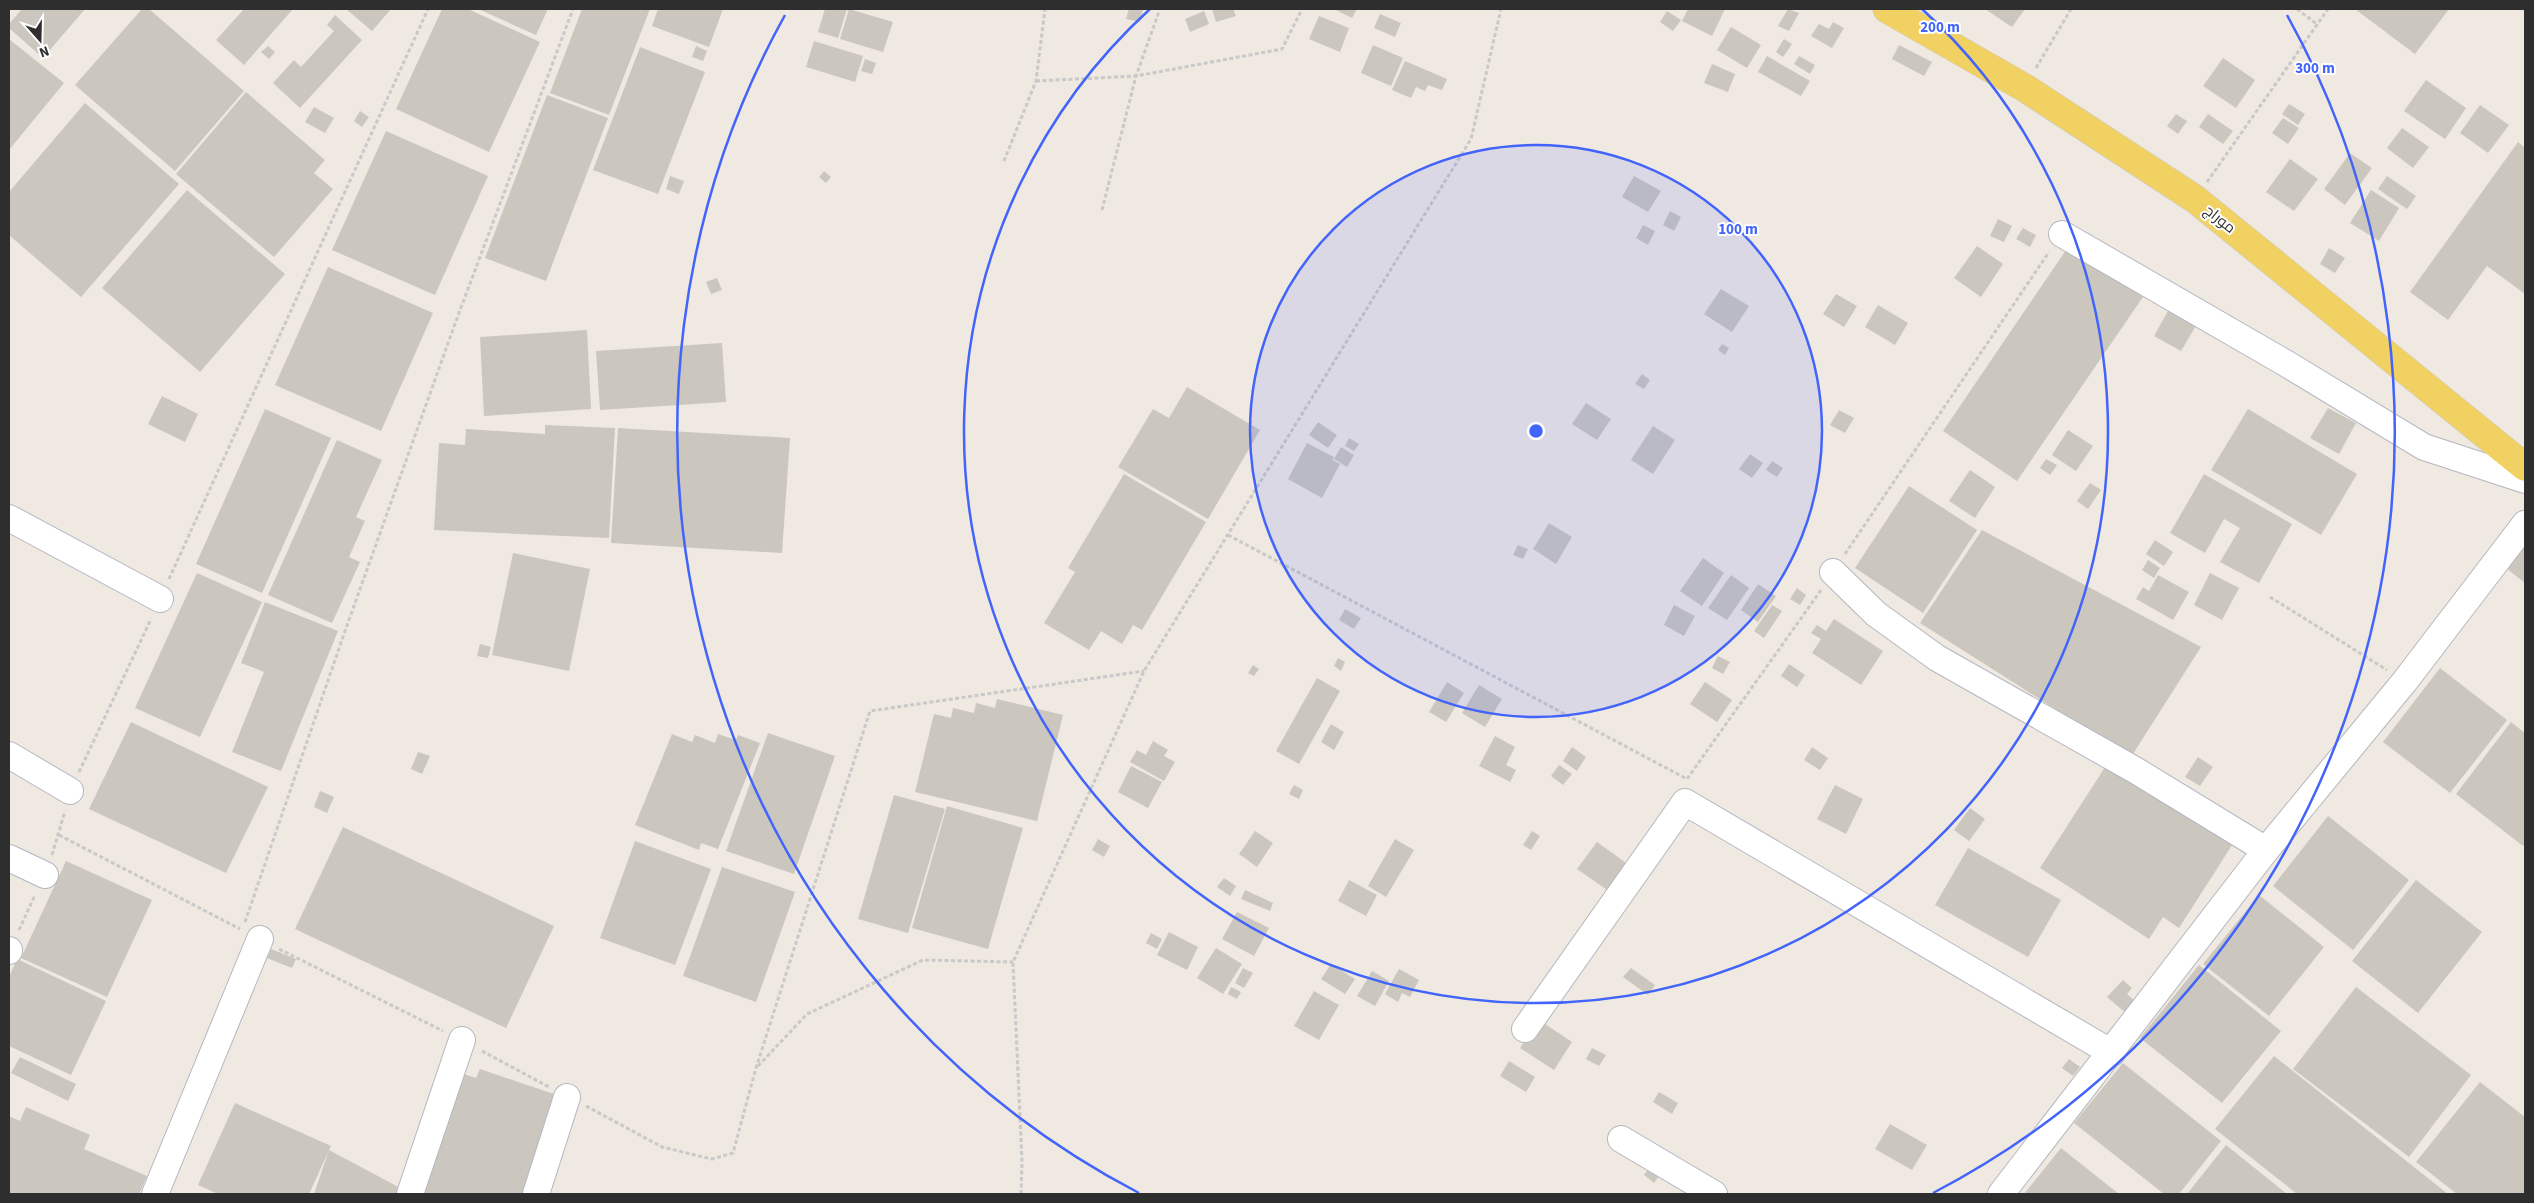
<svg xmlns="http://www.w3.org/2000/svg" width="2534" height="1203" font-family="'Source Sans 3',Cairo,sans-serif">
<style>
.building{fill:#cbc7bf}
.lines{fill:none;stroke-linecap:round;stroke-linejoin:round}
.minor-casing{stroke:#b4b7c1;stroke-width:28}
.major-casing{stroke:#c9c9c9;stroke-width:29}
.path{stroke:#c9c9c9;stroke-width:3;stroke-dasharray:4 2.5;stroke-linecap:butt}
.minor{stroke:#fff;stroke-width:26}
.major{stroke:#f2d163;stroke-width:28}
.ring{fill:none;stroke:#4264fb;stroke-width:2.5}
.labels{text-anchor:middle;stroke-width:4;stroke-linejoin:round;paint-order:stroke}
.street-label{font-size:15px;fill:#2e2e2e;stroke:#fff}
.centre{fill:#4264fb;stroke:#fff;stroke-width:2.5}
.ring-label{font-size:15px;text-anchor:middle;font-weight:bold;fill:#4264fb;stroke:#fff;stroke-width:4;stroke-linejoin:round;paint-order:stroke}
</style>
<rect width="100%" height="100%" fill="#efe9e1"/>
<!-- building -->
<g class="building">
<polygon points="22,9 85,9 43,58 9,28 9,24"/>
<polygon points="142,9 149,9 244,91 175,171 75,85"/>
<polygon points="244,9 293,9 244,65 216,40"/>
<polygon points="346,9 391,9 372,31"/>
<polygon points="442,9 468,9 540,42 489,152 396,109"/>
<polygon points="478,9 548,9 536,35"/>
<polygon points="582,9 650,9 609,115 550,93"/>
<polygon points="658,9 723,9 709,47 652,26"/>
<polygon points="825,9 847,9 838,38 818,32"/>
<polygon points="849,9 893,22 883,52 840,39"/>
<polygon points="1129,9 1143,9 1140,22 1126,19"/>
<polygon points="1212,9 1233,9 1236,16 1216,22"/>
<polygon points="1334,9 1357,9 1352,18"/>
<polygon points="1688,9 1725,9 1712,36 1682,21"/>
<polygon points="1788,9 1799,13 1789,31 1778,26"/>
<polygon points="1985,9 2025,9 2012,27"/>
<polygon points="2355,9 2449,9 2415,54"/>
<polygon points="1204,11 1209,24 1190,32 1185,19"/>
<polygon points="1667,11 1681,20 1673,31 1660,22"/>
<polygon points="1380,14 1401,23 1395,37 1374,28"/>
<polygon points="335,15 362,40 300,108 273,83 294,60 301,67 334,31 327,25"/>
<polygon points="1319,16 1349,28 1340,52 1309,39"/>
<polygon points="1833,22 1844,28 1832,48 1811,36 1819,24 1829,29"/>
<polygon points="1731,27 1761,45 1747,68 1717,50"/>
<polygon points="9,39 64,83 9,150"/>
<polygon points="1784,39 1792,44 1783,57 1776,52"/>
<polygon points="814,41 863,56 855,82 806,67"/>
<polygon points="1373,45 1403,58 1391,86 1361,73"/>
<polygon points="1899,45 1932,62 1924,76 1892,59"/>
<polygon points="268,46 275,52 269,59 261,52"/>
<polygon points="696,46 707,51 703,61 692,57"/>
<polygon points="640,47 705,72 658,194 593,170"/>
<polygon points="1767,56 1810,81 1801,96 1758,72"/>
<polygon points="1799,56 1815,65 1810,74 1794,64"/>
<polygon points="2223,58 2255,80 2236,108 2203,86"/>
<polygon points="865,59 876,63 872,74 861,71"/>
<polygon points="1405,61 1447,79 1442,90 1428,85 1425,91 1416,87 1411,98 1392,90"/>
<polygon points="1712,64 1735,74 1728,92 1704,83"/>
<polygon points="2426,80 2466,108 2445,139 2404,111"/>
<polygon points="246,92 325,160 314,173 333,189 274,257 176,174"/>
<polygon points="547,95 608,118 546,281 485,258"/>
<polygon points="85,103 179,184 81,297 9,235 9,192"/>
<polygon points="2289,104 2305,114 2298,125 2282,114"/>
<polygon points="2480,105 2509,125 2488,153 2460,133"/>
<polygon points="314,107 334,118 325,133 305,122"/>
<polygon points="360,111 369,117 362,127 354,121"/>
<polygon points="2176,114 2187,121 2178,134 2167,126"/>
<polygon points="2208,114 2233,131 2223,144 2199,127"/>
<polygon points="2283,118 2299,128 2288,144 2272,133"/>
<polygon points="2402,128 2429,147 2413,168 2387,148"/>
<polygon points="386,131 488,176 435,295 332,250"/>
<polygon points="2518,142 2525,148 2525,294 2487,266 2448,320 2410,292"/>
<polygon points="2350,153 2372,168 2345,205 2324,189"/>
<polygon points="2290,159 2318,179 2294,211 2266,192"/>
<polygon points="824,171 831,177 826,183 819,177"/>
<polygon points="670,176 684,181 679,194 666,189"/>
<polygon points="1634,176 1661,191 1648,212 1622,197"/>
<polygon points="2387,176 2416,196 2407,209 2378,189"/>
<polygon points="187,190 285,274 200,372 102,288"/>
<polygon points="2371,190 2399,208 2379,241 2350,223"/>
<polygon points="1670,211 1681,217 1674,231 1663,225"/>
<polygon points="1998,219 2012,226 2004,242 1990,236"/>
<polygon points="1643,225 1655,231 1648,245 1636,238"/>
<polygon points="2023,228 2036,235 2030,247 2016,239"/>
<polygon points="1977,246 2003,264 1981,297 1954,278"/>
<polygon points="2068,247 2143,297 2017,481 1943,431"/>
<polygon points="2329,248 2345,258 2335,273 2320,264"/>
<polygon points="328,267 433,313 381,431 275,385"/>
<polygon points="717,278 722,290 711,294 706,282"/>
<polygon points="1721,289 1749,306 1732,332 1704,314"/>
<polygon points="1836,294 1857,306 1844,327 1823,314"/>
<polygon points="2173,302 2200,319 2181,351 2154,336"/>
<polygon points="1878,305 1908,323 1895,345 1865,327"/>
<polygon points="587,330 591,409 484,416 480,337"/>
<polygon points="722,343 726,402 600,410 596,351"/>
<polygon points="1722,344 1729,348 1725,355 1718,350"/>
<polygon points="1642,374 1650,380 1644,389 1635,384"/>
<polygon points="1187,387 1260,430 1208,519 1118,467 1153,409 1169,418"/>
<polygon points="162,396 198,414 185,442 148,424"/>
<polygon points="1586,403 1611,419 1597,440 1572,424"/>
<polygon points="2328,408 2356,423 2339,454 2310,438"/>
<polygon points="265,409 331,438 262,593 196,564"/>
<polygon points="2248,409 2357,474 2321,535 2211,470"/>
<polygon points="1839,410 1854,418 1845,433 1830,425"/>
<polygon points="1318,422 1337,435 1328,448 1309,435"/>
<polygon points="545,425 615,428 609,538 434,530 439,443 465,445 466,429 545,434"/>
<polygon points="1653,426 1675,440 1653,474 1631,460"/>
<polygon points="618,428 790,438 782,553 611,543"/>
<polygon points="2068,430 2093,446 2076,471 2052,455"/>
<polygon points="1349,438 1359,444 1354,451 1345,446"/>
<polygon points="337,440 382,460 356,517 365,521 349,557 360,562 332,623 268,595"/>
<polygon points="1307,443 1334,457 1331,464 1333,460 1340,464 1322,498 1288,479"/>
<polygon points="1341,447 1354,455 1347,467 1334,459"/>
<polygon points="1750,454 1763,463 1752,478 1739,469"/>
<polygon points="2046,459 2057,465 2050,475 2040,468"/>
<polygon points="1772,461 1783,468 1777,477 1766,470"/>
<polygon points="1970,470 1995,487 1975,518 1949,501"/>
<polygon points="1124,474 1206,522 1142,630 1133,625 1122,644 1101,631 1089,650 1044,623 1075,572 1068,568"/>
<polygon points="2204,474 2292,524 2259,583 2220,562 2240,528 2224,519 2205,553 2170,533"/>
<polygon points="2090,483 2101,490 2088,509 2077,501"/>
<polygon points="1909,486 1977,530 1923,613 1855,568"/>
<polygon points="1549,523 1572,537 1556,564 1533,549"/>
<polygon points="1982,530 2201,647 2131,757 1920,623"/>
<polygon points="2155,540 2173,552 2164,566 2146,554"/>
<polygon points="2525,544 2525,583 2506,568"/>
<polygon points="1518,545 1528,549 1523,559 1513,555"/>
<polygon points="513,553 590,569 569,671 492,655"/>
<polygon points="1703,558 1724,573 1702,606 1680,591"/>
<polygon points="2148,560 2160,568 2154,578 2142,570"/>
<polygon points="197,573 262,602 200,737 135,708"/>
<polygon points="2210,573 2239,588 2222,620 2194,605"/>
<polygon points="1731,575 1749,588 1727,620 1708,608"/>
<polygon points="2158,575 2189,592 2173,620 2136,599 2143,587 2149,591"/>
<polygon points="1758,584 1776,596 1758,622 1741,610"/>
<polygon points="1797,588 1806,595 1800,605 1790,599"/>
<polygon points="265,602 338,631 281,771 232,752 264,672 241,663"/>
<polygon points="1674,605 1695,616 1684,636 1664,625"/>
<polygon points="1772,605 1782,611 1764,638 1754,631"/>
<polygon points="1345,609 1361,618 1354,629 1339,620"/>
<polygon points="1834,619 1883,651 1861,685 1812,653 1821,639 1811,633 1817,625 1826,631"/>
<polygon points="480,644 491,647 488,658 477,656"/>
<polygon points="1718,656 1730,662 1723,674 1712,668"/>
<polygon points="1338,658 1345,662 1341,671 1334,666"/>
<polygon points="1789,664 1805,675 1797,687 1781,676"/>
<polygon points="1253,665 1259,669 1254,676 1248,673"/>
<polygon points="2440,668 2507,720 2450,793 2383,742"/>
<polygon points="1317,678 1340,691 1299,764 1276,751"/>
<polygon points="1447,682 1464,693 1446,722 1429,712"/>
<polygon points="1705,682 1732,700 1717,722 1690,704"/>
<polygon points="1479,685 1502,699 1485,727 1462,713"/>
<polygon points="997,699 1063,715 1037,821 915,792 934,714 951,718 953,708 974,713 976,703 995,708"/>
<polygon points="131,722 268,787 226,873 89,809"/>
<polygon points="2511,722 2525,733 2525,843 2523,846 2456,794"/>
<polygon points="1331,724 1344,732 1334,750 1321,742"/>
<polygon points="768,733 835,756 794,874 726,851"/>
<polygon points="672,734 692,742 695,735 715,743 718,734 736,740 738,735 760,743 718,849 701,843 699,850 635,825"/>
<polygon points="1495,736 1515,747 1506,765 1516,770 1510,782 1479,766"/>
<polygon points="1153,741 1168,750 1164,756 1175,762 1164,781 1130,762 1137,750 1146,755"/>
<polygon points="1572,747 1586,757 1577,771 1563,761"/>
<polygon points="1812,747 1828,758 1820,770 1804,760"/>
<polygon points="418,752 430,756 422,774 411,769"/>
<polygon points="2198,757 2213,767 2200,786 2185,777"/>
<polygon points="2111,758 2236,839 2179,928 2163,917 2149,939 2040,868"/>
<polygon points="1559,765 1572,774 1563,785 1551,776"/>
<polygon points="1131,766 1162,782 1148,808 1118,792"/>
<polygon points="1294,785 1303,790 1299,799 1289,794"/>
<polygon points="1835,785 1863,799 1846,834 1817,819"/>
<polygon points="320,791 334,797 327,813 314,807"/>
<polygon points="894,795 945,809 908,933 858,919"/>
<polygon points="947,806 1023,828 988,949 912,928"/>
<polygon points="1970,808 1985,819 1969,841 1954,830"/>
<polygon points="2328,816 2409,880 2353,950 2273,886"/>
<polygon points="343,827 554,926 506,1028 295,929"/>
<polygon points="1255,831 1273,843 1257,867 1239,854"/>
<polygon points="1532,831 1540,836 1531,850 1523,845"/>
<polygon points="1098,839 1110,846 1104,857 1092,850"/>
<polygon points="1395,839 1414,850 1386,897 1368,886"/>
<polygon points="635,841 711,869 675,965 600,938"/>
<polygon points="1597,842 1629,865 1610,892 1577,869"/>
<polygon points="1968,848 2061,900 2028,957 1935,905"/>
<polygon points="66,861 152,900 107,997 21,958"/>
<polygon points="722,867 795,892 756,1002 683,976"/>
<polygon points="1224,878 1236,886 1230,896 1217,887"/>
<polygon points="1349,880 1377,895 1366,916 1338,901"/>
<polygon points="2416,880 2482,932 2418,1013 2352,961"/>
<polygon points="1245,890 1273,903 1270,911 1241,899"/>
<polygon points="2259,895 2324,947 2269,1016 2203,964"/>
<polygon points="1237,912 1269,928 1254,956 1222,939"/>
<polygon points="1169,932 1198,947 1187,970 1157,955"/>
<polygon points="1151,933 1162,939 1157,949 1146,943"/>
<polygon points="1216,948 1242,964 1223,994 1197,978"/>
<polygon points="271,949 296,959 292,968 267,958"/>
<polygon points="17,959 106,1001 71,1075 9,1046 9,977"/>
<polygon points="1331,964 1355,979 1345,994 1321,979"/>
<polygon points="2199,965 2281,1031 2222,1103 2140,1038"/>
<polygon points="1243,968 1253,973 1244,988 1235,983"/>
<polygon points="1631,968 1655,985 1648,995 1623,977"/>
<polygon points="1399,969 1419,980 1410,997 1402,993 1398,1002 1385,994"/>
<polygon points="1372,971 1389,981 1375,1006 1357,996"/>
<polygon points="2123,980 2132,988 2127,994 2137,1003 2127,1014 2107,997"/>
<polygon points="1231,987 1241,992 1237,999 1228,994"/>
<polygon points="2356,987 2471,1075 2409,1157 2293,1069"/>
<polygon points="1314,991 1339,1005 1319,1040 1294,1026"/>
<polygon points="1539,1020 1572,1042 1554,1070 1520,1048"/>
<polygon points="1592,1048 1606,1055 1599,1066 1586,1059"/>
<polygon points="2274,1056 2448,1194 2297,1194 2215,1129"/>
<polygon points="20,1057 76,1084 68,1101 11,1073"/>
<polygon points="2069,1059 2080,1067 2073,1076 2062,1068"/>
<polygon points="1509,1061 1535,1077 1526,1092 1500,1076"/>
<polygon points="2123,1063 2221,1141 2179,1194 2164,1194 2074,1123"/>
<polygon points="480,1069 560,1096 525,1194 425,1194 416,1190 458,1072 476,1078"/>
<polygon points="2480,1082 2525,1117 2525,1194 2457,1194 2416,1162"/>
<polygon points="1659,1092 1678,1103 1672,1114 1653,1102"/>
<polygon points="235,1103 331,1146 309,1194 218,1194 198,1185"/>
<polygon points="26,1107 90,1135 84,1149 147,1176 139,1194 9,1194 9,1116 20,1121"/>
<polygon points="1890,1124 1927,1145 1912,1170 1875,1149"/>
<polygon points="2226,1145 2287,1194 2187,1194"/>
<polygon points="2061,1148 2119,1194 2024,1194"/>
<polygon points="329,1150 404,1190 402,1194 314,1194"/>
<polygon points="1651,1166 1661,1173 1654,1183 1644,1175"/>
</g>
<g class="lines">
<!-- minor casing -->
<g class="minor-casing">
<g id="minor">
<polyline points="2062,234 2287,364 2424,447 2525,480"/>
<polyline points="9,518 160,599"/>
<polyline points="1833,572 1876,614 1937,658 2135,770 2266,850"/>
<polyline points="9,755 70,791"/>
<polyline points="9,858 45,875"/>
<polyline points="9,950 9,951"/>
<polyline points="1525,1029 1685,802 2112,1053"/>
<polyline points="1621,1139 1714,1194"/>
<polyline points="155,1194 260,939"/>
<polyline points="410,1194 462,1040"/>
<polyline points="536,1194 567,1097"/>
<polyline points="2001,1194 2266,850 2405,681 2525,524"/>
</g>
</g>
<!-- major casing -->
<g class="major-casing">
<polyline id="major" points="1887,9 2025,88 2195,199 2525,467"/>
</g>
<!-- path -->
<g class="path">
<polyline points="2297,9 2318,25"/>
<polyline points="2036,68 2071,9"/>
<polyline points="1036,81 1136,76 1282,49 1302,9"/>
<polyline points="1004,161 1036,81 1045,9"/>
<polyline points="2207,182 2328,9"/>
<polyline points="1102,210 1136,76 1160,9"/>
<polyline points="1228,535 1687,779 1821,590"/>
<polyline points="1845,554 2049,252"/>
<polyline points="169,579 428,9"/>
<polyline points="2270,597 2387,670"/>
<polyline points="79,772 151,619"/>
<polyline points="59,835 240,929"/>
<polyline points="52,855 65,811"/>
<polyline points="245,922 345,631 456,321 573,9"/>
<polyline points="19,930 35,895"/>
<polyline points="279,949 443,1031"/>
<polyline points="482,1051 549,1087"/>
<polyline points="758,1066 807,1014 923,960 1013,962"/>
<polyline points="586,1106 662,1147 712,1159 733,1153 756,1068 870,711 1144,671"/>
<polyline points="1021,1194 1022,1162 1013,962 1144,671 1471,139 1501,9"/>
</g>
<!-- minor -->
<use href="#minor" class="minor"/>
<!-- major -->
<use href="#major" class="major"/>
</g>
<!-- distance rings -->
<circle cx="1536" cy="431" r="286" fill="#4264fb" fill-opacity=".12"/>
<g class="ring">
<circle cx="1536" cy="431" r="286"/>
<path d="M1922 9A572 572 0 1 1 1150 9"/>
<path d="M1139 1193A859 859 0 0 1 785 15M2287 15A859 859 0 0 1 1933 1193"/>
</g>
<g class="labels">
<!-- street labels -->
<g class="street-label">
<text transform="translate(2220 219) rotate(39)" y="5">موراج</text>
</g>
</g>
<circle cx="1536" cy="431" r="8" class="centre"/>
<g class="ring-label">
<text x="1940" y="32">200 m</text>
<text x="2315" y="73">300 m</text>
<text x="1738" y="234">100 m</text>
</g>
<!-- border -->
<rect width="2534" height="1203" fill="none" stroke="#2e2e2e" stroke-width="20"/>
<!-- north arrow -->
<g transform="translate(40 40) rotate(160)" stroke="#ffffff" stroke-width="4" paint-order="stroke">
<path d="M0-4L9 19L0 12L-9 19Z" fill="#2e2e2e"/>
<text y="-8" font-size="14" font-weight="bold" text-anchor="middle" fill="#2e2e2e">N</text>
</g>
</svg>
